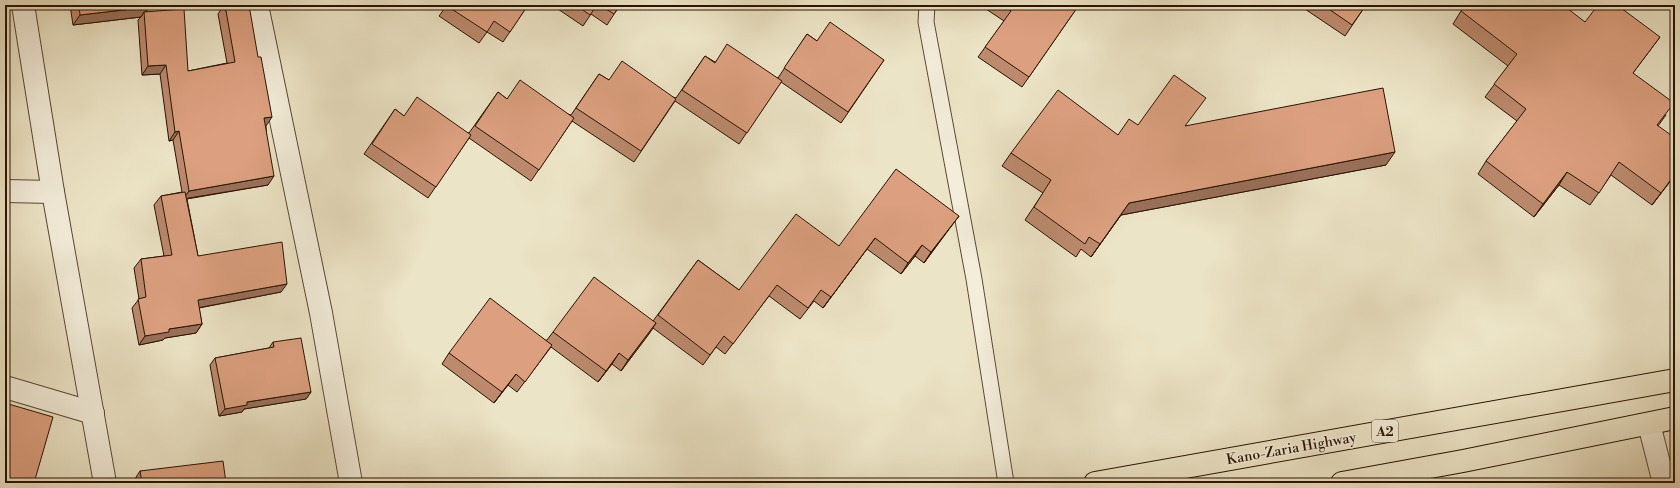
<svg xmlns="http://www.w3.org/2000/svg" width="1680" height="488" font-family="'Libre Bodoni',serif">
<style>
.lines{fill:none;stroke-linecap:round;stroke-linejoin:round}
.service-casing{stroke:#5a4732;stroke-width:17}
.minor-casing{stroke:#5a4732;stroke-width:24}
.trunk-casing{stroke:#2a1300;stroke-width:24}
.service{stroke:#f3edda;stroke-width:15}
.minor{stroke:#f3edda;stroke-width:22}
.trunk{stroke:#ece4c6;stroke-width:22}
.wall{fill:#bd8a6e;stroke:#2a1300}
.shaded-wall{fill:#9a705a;stroke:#2a1300}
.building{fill:#dca080;stroke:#2a1300}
.labels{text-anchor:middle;stroke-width:3;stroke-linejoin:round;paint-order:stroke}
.shield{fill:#f3edda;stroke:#665441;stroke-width:1}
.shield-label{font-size:13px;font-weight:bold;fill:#2a1300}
.street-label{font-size:14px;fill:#2a1300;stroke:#f3edda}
</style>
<rect width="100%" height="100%" fill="#ece4c6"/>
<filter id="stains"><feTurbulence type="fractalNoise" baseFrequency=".005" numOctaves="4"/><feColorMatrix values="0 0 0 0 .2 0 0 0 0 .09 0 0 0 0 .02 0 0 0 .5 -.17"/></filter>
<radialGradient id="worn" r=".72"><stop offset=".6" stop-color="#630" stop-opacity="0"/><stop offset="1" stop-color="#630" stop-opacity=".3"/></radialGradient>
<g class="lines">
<!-- service casing -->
<g class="service-casing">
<polyline id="service" points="927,5 926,22 974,279 1006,483"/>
</g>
<!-- minor casing -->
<g class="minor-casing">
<g id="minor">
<polyline points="23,5 53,192 105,483"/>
<polyline points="257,5 321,313 351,483"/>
<polyline points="5,191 53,192"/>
<polyline points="5,387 93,413"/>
<polyline points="1649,424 1664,483"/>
</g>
</g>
<!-- trunk casing -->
<g class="trunk-casing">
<g id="trunk">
<polyline points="1095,483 1675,380"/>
<polyline points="1342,483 1463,461 1675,418"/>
</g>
</g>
<!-- service -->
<use href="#service" class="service"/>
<!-- minor -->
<use href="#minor" class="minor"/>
<!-- trunk -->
<use href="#trunk" class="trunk"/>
</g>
<!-- wall -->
<g class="wall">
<polygon points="70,5 149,5 149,7 146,12 188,71 227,63 218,14 224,5 266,126 268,185 187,199 198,256 281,292 199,308 202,324 196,333 165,338 163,340 139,345 132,308 139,299 134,268 141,259 164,256 154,205 161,196 182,192 173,140 169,141 160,74 142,75 138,20 141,17 73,25"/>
<polygon points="447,5 528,5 503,42 487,32 479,43 439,16"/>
<polygon points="552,5 620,5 607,25 591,14 583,26"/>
<polygon points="980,5 1079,5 1022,87 978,57 1004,21"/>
<polygon points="1299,5 1366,5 1345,36"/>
<polygon points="1461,11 1585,22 1660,37 1633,73 1666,115 1658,126 1675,175 1652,205 1611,175 1590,205 1559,185 1534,217 1478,174 1486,161 1517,121 1485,97 1508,66 1453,24"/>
<polygon points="807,34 817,41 884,60 841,123 781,82 739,144 675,101 634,162 572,121 531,181 469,138 428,198 364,154 395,109 404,116 469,133 498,92 507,99 571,115 599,74 609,80 676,98 705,56 715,62 778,78"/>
<polygon points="1185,126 1386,165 1121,215 1091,257 1081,249 1076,257 1025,220 1043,193 1002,166 1011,153 1118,135"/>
<polygon points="959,216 924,263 915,256 901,274 867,249 823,308 814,301 800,319 769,296 725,354 716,347 703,365 653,328 621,371 612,364 598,382 551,347 517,392 508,385 494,403 442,364 449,353 547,340 553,332 653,321 698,260 739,290 839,246"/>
<polygon points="273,342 311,392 306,399 244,409 242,412 219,416 210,365 215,358 269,348"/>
<polygon points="140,471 226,483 133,483 133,482"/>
</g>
<!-- shaded-wall -->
<g class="shaded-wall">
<polygon points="149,7 144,13 144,12 141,17 73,25 80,15"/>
<polygon points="166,65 160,74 142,75 148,66"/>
<polygon points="272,117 266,126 258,127 264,118"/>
<polygon points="179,131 173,140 169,141 175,132"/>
<polygon points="1395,152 1386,165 1121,215 1091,257 1129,203"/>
<polygon points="1567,172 1559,185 1534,217 1543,204"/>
<polygon points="1675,174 1675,175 1652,205 1661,193"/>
<polygon points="274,176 268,185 183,199 189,191"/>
<polygon points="959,216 951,226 924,263 931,252"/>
<polygon points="875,238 867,249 823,308 831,297"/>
<polygon points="922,245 915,256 901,274 908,263"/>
<polygon points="287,284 281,292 192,309 198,300"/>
<polygon points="656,323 649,334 621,371 628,360"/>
<polygon points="202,324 196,333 165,338 163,340 139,345 145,336 169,329"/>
<polygon points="619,353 612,364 598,382 606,371"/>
<polygon points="516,374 508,385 494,403 502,392"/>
<polygon points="311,392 306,399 244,409 242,412 219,416 225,409 247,402"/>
</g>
<!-- building -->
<g class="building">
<polygon points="79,5 149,5 149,7 80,15"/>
<polygon points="225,5 249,5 258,57 261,57 272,117 264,118 274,176 189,191 179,131 175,132 166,65 148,66 144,12 184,9 188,71 235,62"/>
<polygon points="447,5 528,5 510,32 494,21 487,32 447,6"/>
<polygon points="576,5 597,5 590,15"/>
<polygon points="600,5 620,5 614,14"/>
<polygon points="1002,5 1079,5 1029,77 985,47 1011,11"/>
<polygon points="1323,5 1366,5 1352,25"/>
<polygon points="1466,5 1563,5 1585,22 1598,5 1617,5 1660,37 1633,73 1674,103 1657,125 1675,138 1675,174 1661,193 1619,162 1599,193 1567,172 1543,204 1486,161 1526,109 1494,84 1517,54 1461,11"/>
<polygon points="830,22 884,60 848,112 784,68 807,34 817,41"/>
<polygon points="727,44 782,81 747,133 682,90 705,56 715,63"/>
<polygon points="622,61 676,99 641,151 576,108 599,74 609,80"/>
<polygon points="1174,75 1206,98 1185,126 1383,88 1395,152 1129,203 1100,244 1089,237 1085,244 1034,207 1051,180 1011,153 1058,90 1118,135 1129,119 1138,125"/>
<polygon points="520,80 574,118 539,170 475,126 498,92 507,99"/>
<polygon points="417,97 471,135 436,187 372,144 395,109 404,116"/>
<polygon points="896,169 959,216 931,252 922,245 908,263 875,238 831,297 821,290 808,308 777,285 733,344 724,336 710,355 658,315 698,260 739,290 796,214 839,246"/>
<polygon points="185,192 198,256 282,242 287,284 198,300 202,324 169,329 169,332 145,336 138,299 146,297 141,259 172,255 161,196"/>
<polygon points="594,277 656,323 628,360 619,353 606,371 553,332"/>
<polygon points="490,298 552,345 525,382 516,374 502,392 449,353"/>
<polygon points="301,338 311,392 247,402 247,405 225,409 215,358 274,347 273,342"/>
<polygon points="5,403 53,417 34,483 36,483 5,483"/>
<polygon points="223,461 226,483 142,483 140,471"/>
</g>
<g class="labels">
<!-- shield labels -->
<rect class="shield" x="1372" y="420" width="26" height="22" rx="3"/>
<g class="shield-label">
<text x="1385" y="436">A2</text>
</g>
<!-- street labels -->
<g class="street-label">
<text transform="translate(1291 448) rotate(-10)" y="5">Kano-Zaria Highway</text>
</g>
</g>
<!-- margin -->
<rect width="1680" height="488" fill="none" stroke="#ece4c6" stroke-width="20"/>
<rect x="6" y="6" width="1668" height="476" fill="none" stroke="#2a1300" stroke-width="2"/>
<rect x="10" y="10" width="1660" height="468" fill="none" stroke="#2a1300"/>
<rect width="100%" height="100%" filter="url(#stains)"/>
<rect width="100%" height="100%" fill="url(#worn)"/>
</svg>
